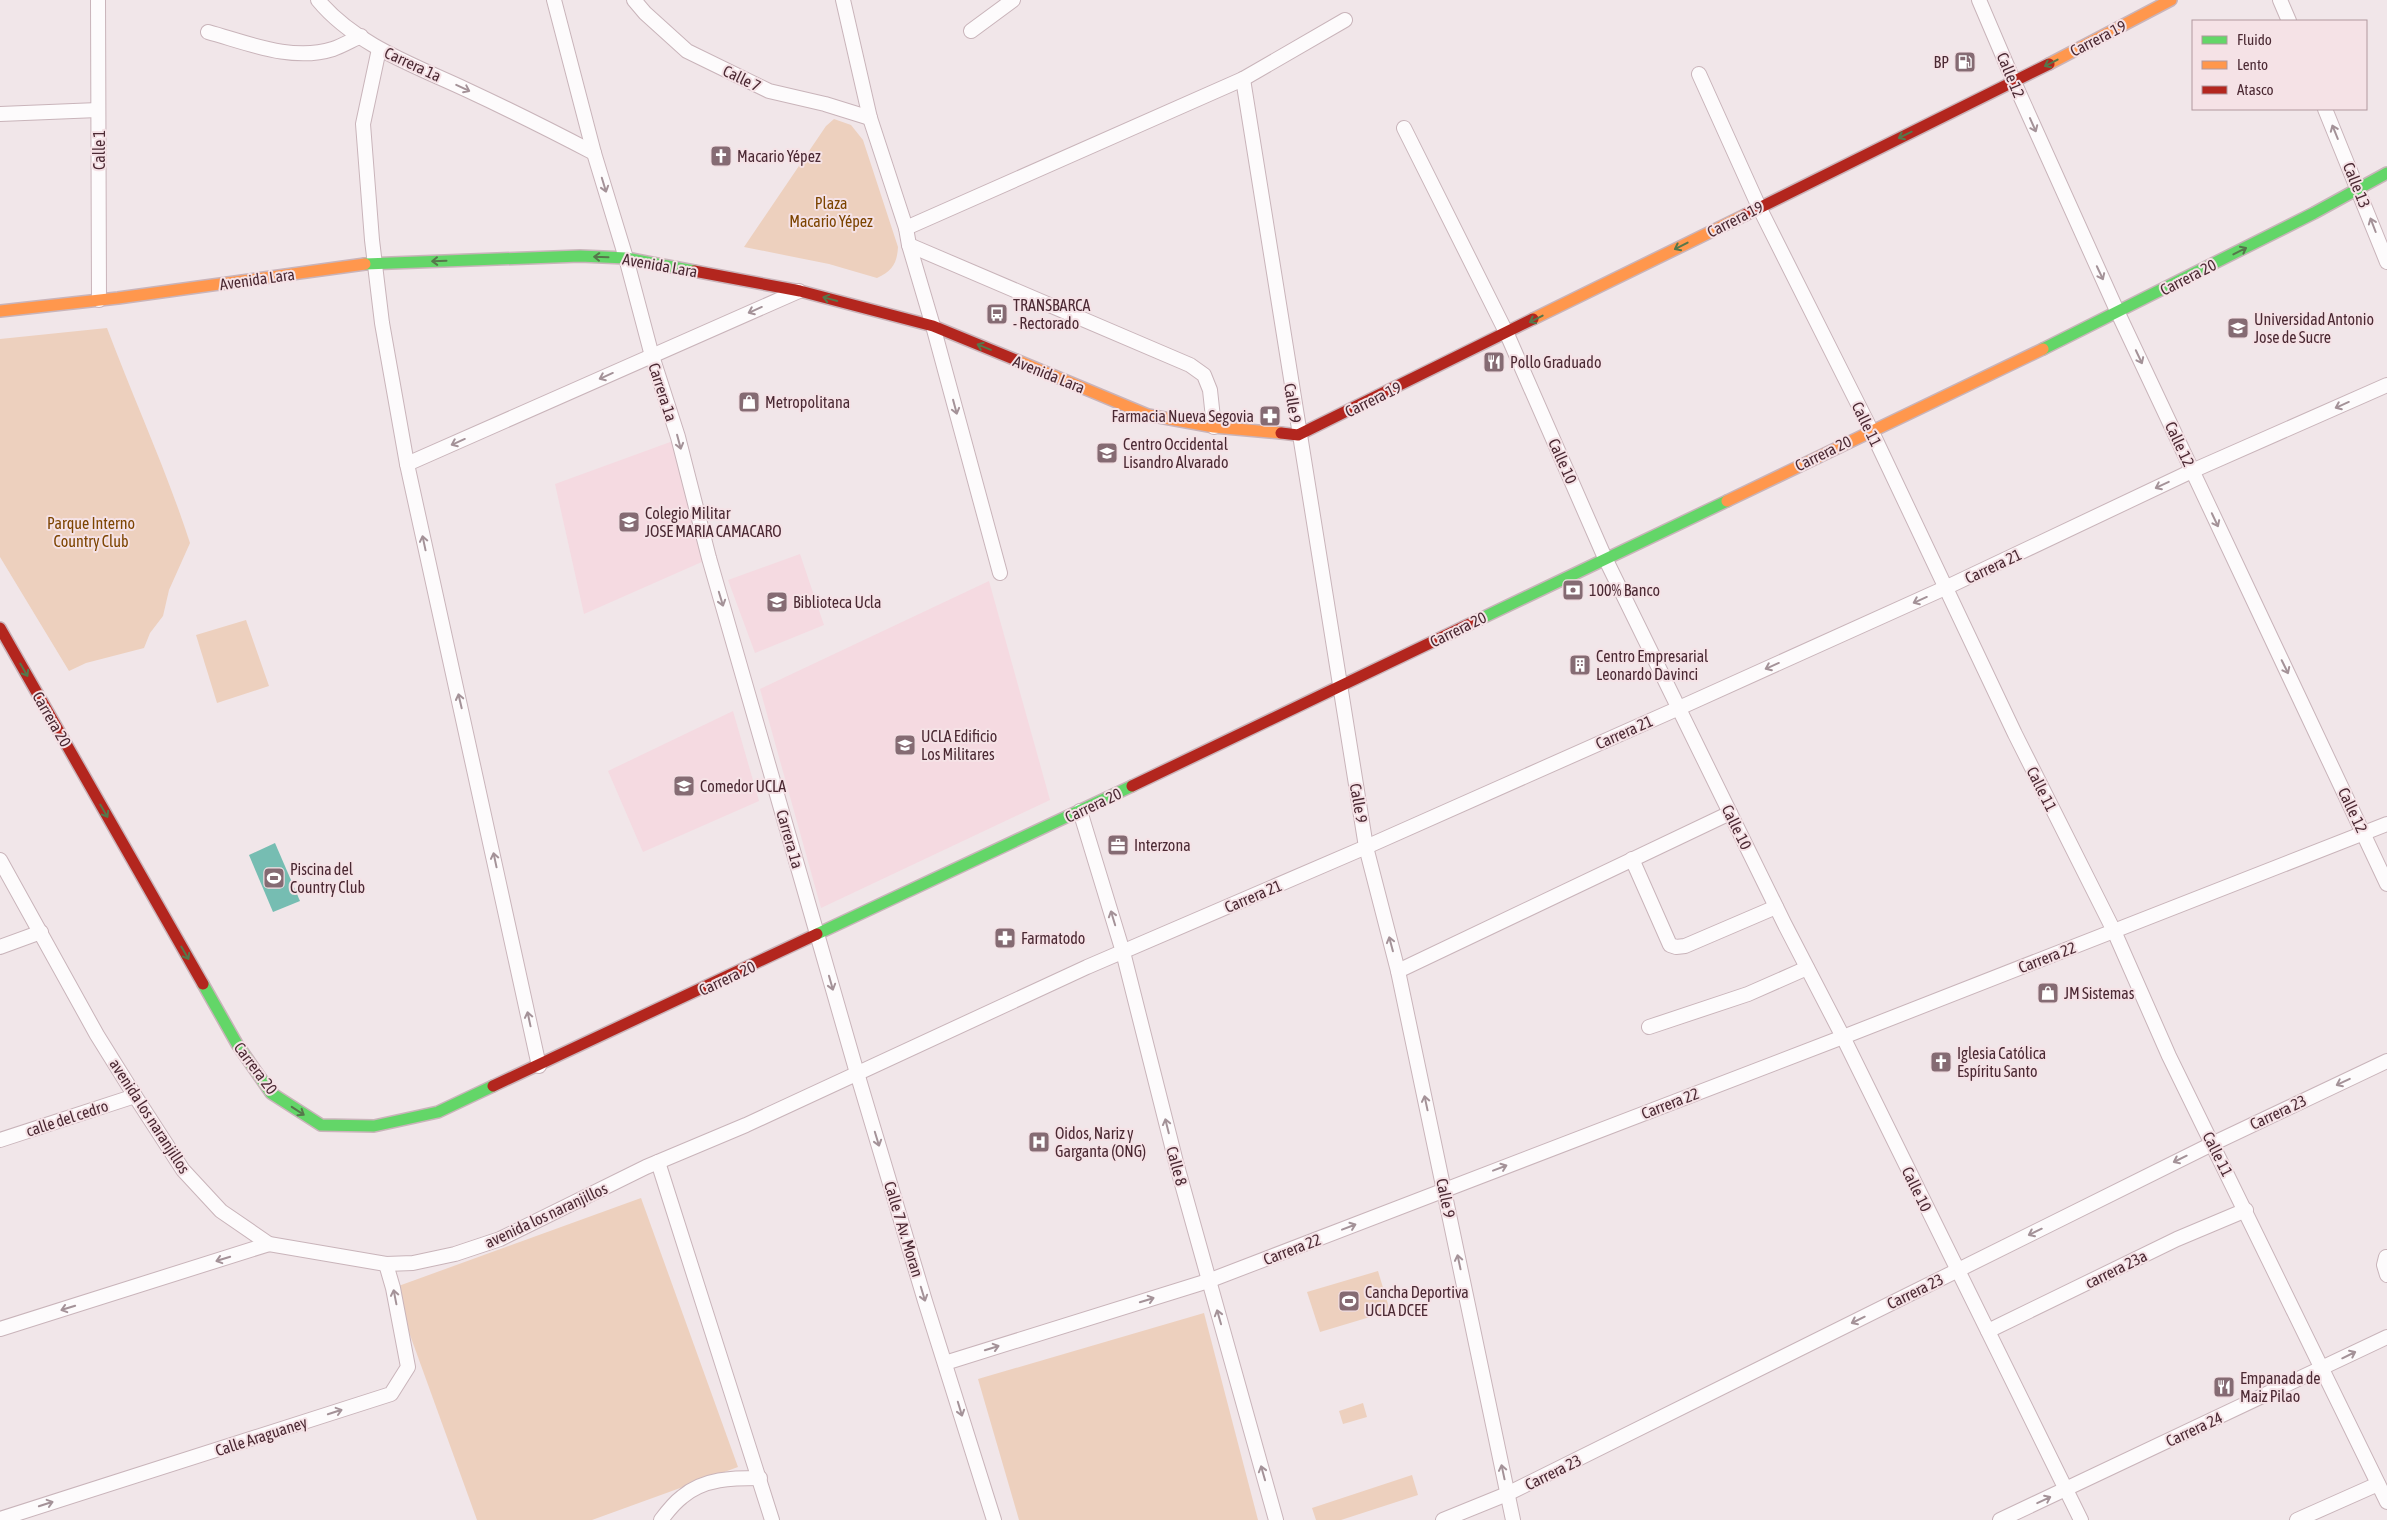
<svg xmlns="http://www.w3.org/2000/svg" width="2387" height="1520" font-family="'Asap Condensed',sans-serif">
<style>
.built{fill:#f5dae1}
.green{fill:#edd0be}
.water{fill:#76bdb2}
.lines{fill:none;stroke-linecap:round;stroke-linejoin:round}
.street-casing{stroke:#c9b4ba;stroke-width:16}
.fast-casing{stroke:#c9b4ba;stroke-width:14}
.slow-casing{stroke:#c9b4ba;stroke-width:14}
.jam-casing{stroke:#c9b4ba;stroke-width:14}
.street{stroke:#fdfbfc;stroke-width:14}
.fast{stroke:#63d668;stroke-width:11}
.slow{stroke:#ff974d;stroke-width:11}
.jam{stroke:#b3261e;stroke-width:11}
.oneway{stroke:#56774b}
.oneway2{stroke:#a49298}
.labels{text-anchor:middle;stroke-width:4;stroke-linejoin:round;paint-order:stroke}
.street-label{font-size:16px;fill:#4b2933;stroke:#f5e2e6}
.poi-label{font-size:16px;fill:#4b2933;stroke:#f5e2e6;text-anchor:start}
.park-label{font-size:16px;fill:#7c4400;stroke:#f5e2e6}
</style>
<rect width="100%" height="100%" fill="#f1e6e9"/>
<!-- built -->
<g class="built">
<polygon points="673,441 704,561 584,614 555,484"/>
<polygon points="800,554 824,625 755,653 728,580"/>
<polygon points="989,581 1050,800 821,908 760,689"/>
<polygon points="733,711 759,801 643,852 608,771"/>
</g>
<!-- green -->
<g class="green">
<path d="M834,119L851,125L863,140L898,247C897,264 892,271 877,278L829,264L744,247L826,126Z"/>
<path d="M107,328C134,400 166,469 190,543L169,590L163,616L150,633L144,648L86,663L69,671L0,557V339Z"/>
<polygon points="246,620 269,686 217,703 196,635"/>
<polygon points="641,1198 738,1467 592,1520 477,1520 393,1288"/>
<polygon points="1378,1271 1390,1311 1320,1332 1307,1292"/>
<polygon points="1204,1313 1258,1520 1019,1520 978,1379"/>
<polygon points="1363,1403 1367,1417 1343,1424 1339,1411"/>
<polygon points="1412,1475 1418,1495 1341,1520 1316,1520 1312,1508"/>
</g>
<!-- water -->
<polygon class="water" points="275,843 300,901 273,912 249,855"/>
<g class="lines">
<!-- street casing -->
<g class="street-casing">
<g id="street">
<polyline points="98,0 99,300"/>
<path d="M318,0C355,45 416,66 467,90C510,110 552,131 594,153L626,258L652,356L678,437L709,558L857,1073L925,1301L994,1520"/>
<polyline points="554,0 594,153"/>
<polyline points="634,0 645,13 687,51 769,91 825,104 870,118"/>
<polyline points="843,0 870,118 906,228 909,245 933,326 1000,573"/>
<polyline points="1979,0 2014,82 2118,313 2387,884"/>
<polyline points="2280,0 2289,21"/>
<polyline points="971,31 1013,0"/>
<path d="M208,32C248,43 292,62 333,49C342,46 352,40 361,36"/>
<polyline points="379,49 363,124 372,240 382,323 407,464 539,1066"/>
<polyline points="1699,74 1759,207 1871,430 2015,734 2114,931 2169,1056 2387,1502"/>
<polyline points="1243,79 1366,847 1398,971 1513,1520"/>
<polyline points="2325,109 2387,262"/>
<polyline points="0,114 98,110"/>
<polyline points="1404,128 1507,334 1605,558 1784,923 1843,1037 2081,1520"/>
<polyline points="906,228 1243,79 1345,20"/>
<polyline points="909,245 1190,365 1204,375 1210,390 1214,427"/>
<polyline points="407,464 799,291"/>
<polyline points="1080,811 1123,952 1177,1166 1276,1520"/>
<polyline points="1632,859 1670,945 1676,947 1685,946 1776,907"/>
<polyline points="0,860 97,1035 135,1096 183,1170 221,1211 269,1244 386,1264 413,1263 455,1254 500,1239 646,1167 746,1125 1087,967 1366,847 1679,708 1945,588 2192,471 2387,385"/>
<polyline points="0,947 41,932"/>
<polyline points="1398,971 1730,813"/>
<polyline points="1649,1027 1748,994 1807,968"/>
<polyline points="0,1140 135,1096"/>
<polyline points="658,1162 772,1520"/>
<polyline points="2386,1257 2384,1265 2387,1275"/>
<polyline points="0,1329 269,1244"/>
<polyline points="1988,1331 2177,1239 2246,1210"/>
<polyline points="945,1363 1208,1281 1843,1037 2387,824"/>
<polyline points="0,1519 391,1394 408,1367 393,1288 386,1264"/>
<path d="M661,1520C667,1512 674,1503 682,1497C704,1478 733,1478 760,1478"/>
<polyline points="1443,1520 1507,1494 2212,1144 2387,1061"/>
<polyline points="2000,1520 2387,1337"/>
<polyline points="2297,1520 2378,1484"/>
</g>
</g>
<!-- fast casing -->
<g class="fast-casing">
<g id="fast">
<polyline points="365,264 580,256 626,258 694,271"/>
<polyline points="2043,349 2314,213 2387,173"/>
<polyline points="1480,619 1727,501"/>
<polyline points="817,934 1132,786"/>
<polyline points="203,984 237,1044 271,1093 321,1125 374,1126 438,1112 493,1086"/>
</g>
</g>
<!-- slow casing -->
<g class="slow-casing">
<g id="slow">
<polyline points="2049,64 2171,0"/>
<polyline points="0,311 118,298 365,264"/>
<polyline points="1533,319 1745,215"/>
<polyline points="1016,360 1148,415 1214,427 1281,433"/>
<polyline points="1727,501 2043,349"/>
</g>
</g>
<!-- jam casing -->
<g class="jam-casing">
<g id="jam">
<polyline points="1745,215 2049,64"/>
<polyline points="694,271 800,291 933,326 1016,360"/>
<polyline points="1281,433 1298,435 1533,319"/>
<polyline points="0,628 203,984"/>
<polyline points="1132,786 1480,619"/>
<polyline points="493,1086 817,934"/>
</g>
</g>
<!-- street -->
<use href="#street" class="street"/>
<!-- fast -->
<use href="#fast" class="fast"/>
<!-- slow -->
<use href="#slow" class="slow"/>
<!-- jam -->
<use href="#jam" class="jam"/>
</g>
<!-- one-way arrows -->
<defs><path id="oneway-shaft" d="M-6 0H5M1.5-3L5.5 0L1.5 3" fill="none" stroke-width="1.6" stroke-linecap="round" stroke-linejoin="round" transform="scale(1.25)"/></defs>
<g class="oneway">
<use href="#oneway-shaft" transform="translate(2051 63) rotate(153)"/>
<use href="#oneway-shaft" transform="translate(1905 135) rotate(154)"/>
<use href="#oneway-shaft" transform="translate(1681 246) rotate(153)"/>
<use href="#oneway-shaft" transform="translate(2240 251) rotate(-27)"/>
<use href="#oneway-shaft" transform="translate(601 257) rotate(-178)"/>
<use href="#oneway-shaft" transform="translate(439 261) rotate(178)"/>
<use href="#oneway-shaft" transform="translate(830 299) rotate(-165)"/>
<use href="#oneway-shaft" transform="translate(1536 319) rotate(153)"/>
<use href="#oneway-shaft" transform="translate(984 347) rotate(-158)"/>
<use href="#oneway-shaft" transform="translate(24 670) rotate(60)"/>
<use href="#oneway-shaft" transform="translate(104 811) rotate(60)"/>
<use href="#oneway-shaft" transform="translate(185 953) rotate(60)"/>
<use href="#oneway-shaft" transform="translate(298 1111) rotate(33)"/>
</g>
<g class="oneway2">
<use href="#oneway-shaft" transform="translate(463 88) rotate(25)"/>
<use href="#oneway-shaft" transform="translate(2033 125) rotate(66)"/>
<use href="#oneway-shaft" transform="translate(2335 132) rotate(-112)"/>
<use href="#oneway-shaft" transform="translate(604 185) rotate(73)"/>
<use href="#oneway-shaft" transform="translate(2373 225) rotate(-111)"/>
<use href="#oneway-shaft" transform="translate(2100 273) rotate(65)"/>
<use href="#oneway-shaft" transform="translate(755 310) rotate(156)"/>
<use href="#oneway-shaft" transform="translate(2139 357) rotate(65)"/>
<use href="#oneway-shaft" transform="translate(606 376) rotate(156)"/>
<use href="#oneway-shaft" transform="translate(2342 405) rotate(156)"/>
<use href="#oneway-shaft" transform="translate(955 407) rotate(75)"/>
<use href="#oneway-shaft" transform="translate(458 442) rotate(156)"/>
<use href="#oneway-shaft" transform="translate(679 442) rotate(75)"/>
<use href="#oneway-shaft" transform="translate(2162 485) rotate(155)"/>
<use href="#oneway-shaft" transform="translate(2215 520) rotate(65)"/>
<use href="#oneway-shaft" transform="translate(424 543) rotate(-102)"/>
<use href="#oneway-shaft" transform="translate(721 599) rotate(73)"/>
<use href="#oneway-shaft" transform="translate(1920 600) rotate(156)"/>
<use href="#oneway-shaft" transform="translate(1772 666) rotate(156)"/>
<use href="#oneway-shaft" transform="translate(2285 667) rotate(64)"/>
<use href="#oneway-shaft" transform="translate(460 701) rotate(-103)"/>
<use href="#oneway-shaft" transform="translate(495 860) rotate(-102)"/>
<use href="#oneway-shaft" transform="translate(1113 918) rotate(-107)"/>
<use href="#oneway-shaft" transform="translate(1391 944) rotate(-105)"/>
<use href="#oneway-shaft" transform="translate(831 983) rotate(74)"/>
<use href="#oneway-shaft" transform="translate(529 1019) rotate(-102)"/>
<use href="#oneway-shaft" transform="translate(2343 1082) rotate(155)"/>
<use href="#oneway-shaft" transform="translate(1426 1103) rotate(-102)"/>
<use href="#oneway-shaft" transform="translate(1167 1126) rotate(-104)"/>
<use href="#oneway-shaft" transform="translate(877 1139) rotate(73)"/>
<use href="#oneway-shaft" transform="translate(2180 1159) rotate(154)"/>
<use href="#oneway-shaft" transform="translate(1500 1168) rotate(-21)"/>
<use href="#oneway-shaft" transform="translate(1349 1227) rotate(-21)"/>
<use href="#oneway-shaft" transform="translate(2035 1232) rotate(154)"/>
<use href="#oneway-shaft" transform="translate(223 1259) rotate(163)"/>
<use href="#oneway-shaft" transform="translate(1459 1262) rotate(-102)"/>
<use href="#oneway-shaft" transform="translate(923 1294) rotate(73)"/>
<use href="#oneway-shaft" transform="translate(395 1297) rotate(-101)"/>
<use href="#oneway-shaft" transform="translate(1147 1300) rotate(-17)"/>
<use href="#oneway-shaft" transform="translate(68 1308) rotate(163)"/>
<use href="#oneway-shaft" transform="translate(1219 1317) rotate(-106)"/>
<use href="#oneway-shaft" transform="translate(1858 1320) rotate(154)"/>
<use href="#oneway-shaft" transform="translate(992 1348) rotate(-17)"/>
<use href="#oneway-shaft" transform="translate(2349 1355) rotate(-26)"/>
<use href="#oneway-shaft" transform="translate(960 1409) rotate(73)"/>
<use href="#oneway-shaft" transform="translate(335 1412) rotate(-18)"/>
<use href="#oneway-shaft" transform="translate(1503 1472) rotate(-102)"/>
<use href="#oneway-shaft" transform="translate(1263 1473) rotate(-106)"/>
<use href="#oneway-shaft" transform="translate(2044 1500) rotate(-25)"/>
<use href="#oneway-shaft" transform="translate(46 1504) rotate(-18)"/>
</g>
<!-- icons -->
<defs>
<g id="fuel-square" transform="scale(1.125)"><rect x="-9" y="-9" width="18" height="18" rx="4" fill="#856b73" stroke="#f5e2e6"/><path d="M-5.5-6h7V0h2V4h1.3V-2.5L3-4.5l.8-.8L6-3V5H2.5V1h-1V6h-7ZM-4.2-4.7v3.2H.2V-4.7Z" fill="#fff"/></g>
<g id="church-square" transform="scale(1.125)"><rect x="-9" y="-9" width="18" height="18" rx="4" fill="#856b73" stroke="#f5e2e6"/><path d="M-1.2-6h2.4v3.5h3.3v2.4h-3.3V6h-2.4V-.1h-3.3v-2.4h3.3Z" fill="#fff"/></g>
<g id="bus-square" transform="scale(1.125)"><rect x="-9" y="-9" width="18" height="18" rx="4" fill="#856b73" stroke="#f5e2e6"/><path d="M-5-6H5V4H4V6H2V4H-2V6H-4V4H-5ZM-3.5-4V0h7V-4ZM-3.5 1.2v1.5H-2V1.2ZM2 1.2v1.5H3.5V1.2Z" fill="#fff"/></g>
<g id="university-square" transform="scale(1.125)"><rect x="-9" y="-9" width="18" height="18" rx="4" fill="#856b73" stroke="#f5e2e6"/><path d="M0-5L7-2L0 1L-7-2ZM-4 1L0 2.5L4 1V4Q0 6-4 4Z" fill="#fff"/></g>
<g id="restaurant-square" transform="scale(1.125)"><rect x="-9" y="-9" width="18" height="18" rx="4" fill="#856b73" stroke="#f5e2e6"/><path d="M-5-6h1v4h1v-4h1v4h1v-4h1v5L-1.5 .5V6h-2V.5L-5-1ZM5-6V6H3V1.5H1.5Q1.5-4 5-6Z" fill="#fff"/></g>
<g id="shop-square" transform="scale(1.125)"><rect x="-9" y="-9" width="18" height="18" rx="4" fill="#856b73" stroke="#f5e2e6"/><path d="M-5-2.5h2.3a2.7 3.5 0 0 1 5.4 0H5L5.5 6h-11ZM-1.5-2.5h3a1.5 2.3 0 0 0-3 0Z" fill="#fff"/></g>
<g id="pharmacy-square" transform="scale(1.125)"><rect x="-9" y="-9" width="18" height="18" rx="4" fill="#856b73" stroke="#f5e2e6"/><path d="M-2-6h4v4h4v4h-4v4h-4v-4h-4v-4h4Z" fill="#fff"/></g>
<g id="school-square" transform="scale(1.125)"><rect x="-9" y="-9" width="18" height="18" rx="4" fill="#856b73" stroke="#f5e2e6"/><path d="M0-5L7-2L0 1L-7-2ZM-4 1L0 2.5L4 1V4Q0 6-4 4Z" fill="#fff"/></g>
<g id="bank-square" transform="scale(1.125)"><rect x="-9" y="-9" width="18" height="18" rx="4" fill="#856b73" stroke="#f5e2e6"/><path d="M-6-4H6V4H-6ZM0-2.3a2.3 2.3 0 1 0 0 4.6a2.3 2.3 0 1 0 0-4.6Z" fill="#fff"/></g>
<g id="building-square" transform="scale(1.125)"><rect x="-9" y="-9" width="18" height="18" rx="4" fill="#856b73" stroke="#f5e2e6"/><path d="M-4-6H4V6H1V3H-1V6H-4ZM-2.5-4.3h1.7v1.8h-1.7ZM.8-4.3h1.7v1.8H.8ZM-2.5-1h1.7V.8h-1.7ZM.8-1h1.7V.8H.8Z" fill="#fff"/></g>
<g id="office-square" transform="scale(1.125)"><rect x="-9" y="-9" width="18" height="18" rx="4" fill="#856b73" stroke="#f5e2e6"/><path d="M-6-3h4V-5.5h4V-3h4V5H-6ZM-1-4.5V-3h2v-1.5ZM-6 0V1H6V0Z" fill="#fff"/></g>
<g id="stadium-square" transform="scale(1.125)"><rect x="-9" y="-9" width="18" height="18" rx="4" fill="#856b73" stroke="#f5e2e6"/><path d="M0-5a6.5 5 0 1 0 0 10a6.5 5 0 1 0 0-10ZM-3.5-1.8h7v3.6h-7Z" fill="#fff"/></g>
<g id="hospital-square" transform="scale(1.125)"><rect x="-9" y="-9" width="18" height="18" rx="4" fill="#856b73" stroke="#f5e2e6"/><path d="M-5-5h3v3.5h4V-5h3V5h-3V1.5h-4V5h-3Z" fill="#fff"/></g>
</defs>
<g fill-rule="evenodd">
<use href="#fuel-square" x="1965" y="62"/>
<use href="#church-square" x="721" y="156"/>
<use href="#bus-square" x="997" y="314"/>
<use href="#university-square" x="2238" y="328"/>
<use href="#restaurant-square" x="1494" y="362"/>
<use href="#shop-square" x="749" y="402"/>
<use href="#pharmacy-square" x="1270" y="416"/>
<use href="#university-square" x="1107" y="453"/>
<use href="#school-square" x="629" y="522"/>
<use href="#bank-square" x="1573" y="590"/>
<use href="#university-square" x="777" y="602"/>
<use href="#building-square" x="1580" y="665"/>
<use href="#university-square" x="905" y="745"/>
<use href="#university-square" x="684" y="786"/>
<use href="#office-square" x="1118" y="845"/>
<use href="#stadium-square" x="274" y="878"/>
<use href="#pharmacy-square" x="1005" y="938"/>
<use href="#shop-square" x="2048" y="993"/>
<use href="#church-square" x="1941" y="1062"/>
<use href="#hospital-square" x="1039" y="1142"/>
<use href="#stadium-square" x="1349" y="1301"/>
<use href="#restaurant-square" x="2224" y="1387"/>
</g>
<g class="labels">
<!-- street labels -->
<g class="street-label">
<text transform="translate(2098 38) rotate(-27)" y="6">Carrera 19</text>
<text transform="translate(413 64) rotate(25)" y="6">Carrera 1a</text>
<text transform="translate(2011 75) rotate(67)" y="6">Calle 12</text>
<text transform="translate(742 78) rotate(26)" y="6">Calle 7</text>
<text transform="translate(99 150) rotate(-90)" y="6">Calle 1</text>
<text transform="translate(2357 185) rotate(68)" y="6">Calle 13</text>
<text transform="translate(1735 219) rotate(-27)" y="6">Carrera 19</text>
<text transform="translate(660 265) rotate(10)" y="6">Avenida Lara</text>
<text transform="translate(2188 277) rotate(-27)" y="6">Carrera 20</text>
<text transform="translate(257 279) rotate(-8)" y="6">Avenida Lara</text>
<text transform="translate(1049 374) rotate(22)" y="6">Avenida Lara</text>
<text transform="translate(663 392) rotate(72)" y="6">Carrera 1a</text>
<text transform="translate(1373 399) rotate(-26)" y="6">Carrera 19</text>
<text transform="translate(1293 403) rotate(81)" y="6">Calle 9</text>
<text transform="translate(1867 424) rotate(64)" y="6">Calle 11</text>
<text transform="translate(2180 444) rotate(65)" y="6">Calle 12</text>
<text transform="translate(1823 453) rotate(-26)" y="6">Carrera 20</text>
<text transform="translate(1563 461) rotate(66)" y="6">Calle 10</text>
<text transform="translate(1993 566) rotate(-25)" y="6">Carrera 21</text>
<text transform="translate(1458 629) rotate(-26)" y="6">Carrera 20</text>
<text transform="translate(52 719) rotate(60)" y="6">Carrera 20</text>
<text transform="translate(1624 732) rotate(-24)" y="6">Carrera 21</text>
<text transform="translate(2042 789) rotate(63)" y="6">Calle 11</text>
<text transform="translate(1359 803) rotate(80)" y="6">Calle 9</text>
<text transform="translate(1093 805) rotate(-25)" y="6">Carrera 20</text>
<text transform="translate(2353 810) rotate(65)" y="6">Calle 12</text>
<text transform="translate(1737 827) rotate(64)" y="6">Calle 10</text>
<text transform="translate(790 839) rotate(74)" y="6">Carrera 1a</text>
<text transform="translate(1253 896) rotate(-23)" y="6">Carrera 21</text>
<text transform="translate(2047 957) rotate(-21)" y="6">Carrera 22</text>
<text transform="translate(727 978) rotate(-25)" y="6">Carrera 20</text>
<text transform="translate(256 1068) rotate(53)" y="6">Carrera 20</text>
<text transform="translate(1670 1103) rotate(-21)" y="6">Carrera 22</text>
<text transform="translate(2278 1112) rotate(-25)" y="6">Carrera 23</text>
<text transform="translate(150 1116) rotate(57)" y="6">avenida los naranjillos</text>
<text transform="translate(67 1118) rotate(-18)" y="6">calle del cedro</text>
<text transform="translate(2218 1154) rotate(63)" y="6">Calle 11</text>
<text transform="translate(1177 1166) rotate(75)" y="6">Calle 8</text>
<text transform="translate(1917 1189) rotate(64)" y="6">Calle 10</text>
<text transform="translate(1446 1198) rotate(78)" y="6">Calle 9</text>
<text transform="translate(546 1215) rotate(-25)" y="6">avenida los naranjillos</text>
<text transform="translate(904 1229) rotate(73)" y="6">Calle 7 Av. Moran</text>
<text transform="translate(1292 1249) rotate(-21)" y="6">Carrera 22</text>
<text transform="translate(2116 1269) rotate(-26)" y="6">carrera 23a</text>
<text transform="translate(1915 1291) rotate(-26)" y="6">Carrera 23</text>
<text transform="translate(2194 1429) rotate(-25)" y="6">Carrera 24</text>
<text transform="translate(261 1436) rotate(-18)" y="6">Calle Araguaney</text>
<text transform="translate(1553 1472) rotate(-26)" y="6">Carrera 23</text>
</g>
<!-- poi labels -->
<g class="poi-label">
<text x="1949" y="68" text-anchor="end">BP</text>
<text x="737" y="162">Macario Yépez</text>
<text x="1013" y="311">TRANSBARCA<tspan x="1013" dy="18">- Rectorado</tspan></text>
<text x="2254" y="325">Universidad Antonio<tspan x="2254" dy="18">Jose de Sucre</tspan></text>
<text x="1510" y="368">Pollo Graduado</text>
<text x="765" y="408">Metropolitana</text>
<text x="1254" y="422" text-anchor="end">Farmacia Nueva Segovia</text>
<text x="1123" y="450">Centro Occidental<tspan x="1123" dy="18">Lisandro Alvarado</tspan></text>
<text x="645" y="519">Colegio Militar<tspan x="645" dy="18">JOSE MARIA CAMACARO</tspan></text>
<text x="1589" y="596">100% Banco</text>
<text x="793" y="608">Biblioteca Ucla</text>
<text x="1596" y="662">Centro Empresarial<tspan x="1596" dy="18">Leonardo Davinci</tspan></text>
<text x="921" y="742">UCLA Edificio<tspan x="921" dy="18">Los Militares</tspan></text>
<text x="700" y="792">Comedor UCLA</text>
<text x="1134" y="851">Interzona</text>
<text x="290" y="875">Piscina del<tspan x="290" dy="18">Country Club</tspan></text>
<text x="1021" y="944">Farmatodo</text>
<text x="2064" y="999">JM Sistemas</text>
<text x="1957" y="1059">Iglesia Católica<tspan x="1957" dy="18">Espíritu Santo</tspan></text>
<text x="1055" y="1139">Oidos, Nariz y<tspan x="1055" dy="18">Garganta (ONG)</tspan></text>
<text x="1365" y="1298">Cancha Deportiva<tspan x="1365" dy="18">UCLA DCEE</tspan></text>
<text x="2240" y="1384">Empanada de<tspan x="2240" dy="18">Maiz Pilao</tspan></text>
</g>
<!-- park labels -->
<g class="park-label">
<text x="831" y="209">Plaza<tspan x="831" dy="18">Macario Yépez</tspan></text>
<text x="91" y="529">Parque Interno<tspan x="91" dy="18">Country Club</tspan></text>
</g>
</g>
<!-- legend -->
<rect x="2192" y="20" width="175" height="90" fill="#f5e2e6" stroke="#b1989e"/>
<rect x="2202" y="36" width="25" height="8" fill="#63d668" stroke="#b1989e"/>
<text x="2237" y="45" font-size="15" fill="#4b2933">Fluido</text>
<rect x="2202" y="61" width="25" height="8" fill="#ff974d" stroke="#b1989e"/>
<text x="2237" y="70" font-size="15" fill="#4b2933">Lento</text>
<rect x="2202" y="86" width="25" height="8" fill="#b3261e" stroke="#b1989e"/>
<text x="2237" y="95" font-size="15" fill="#4b2933">Atasco</text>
</svg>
